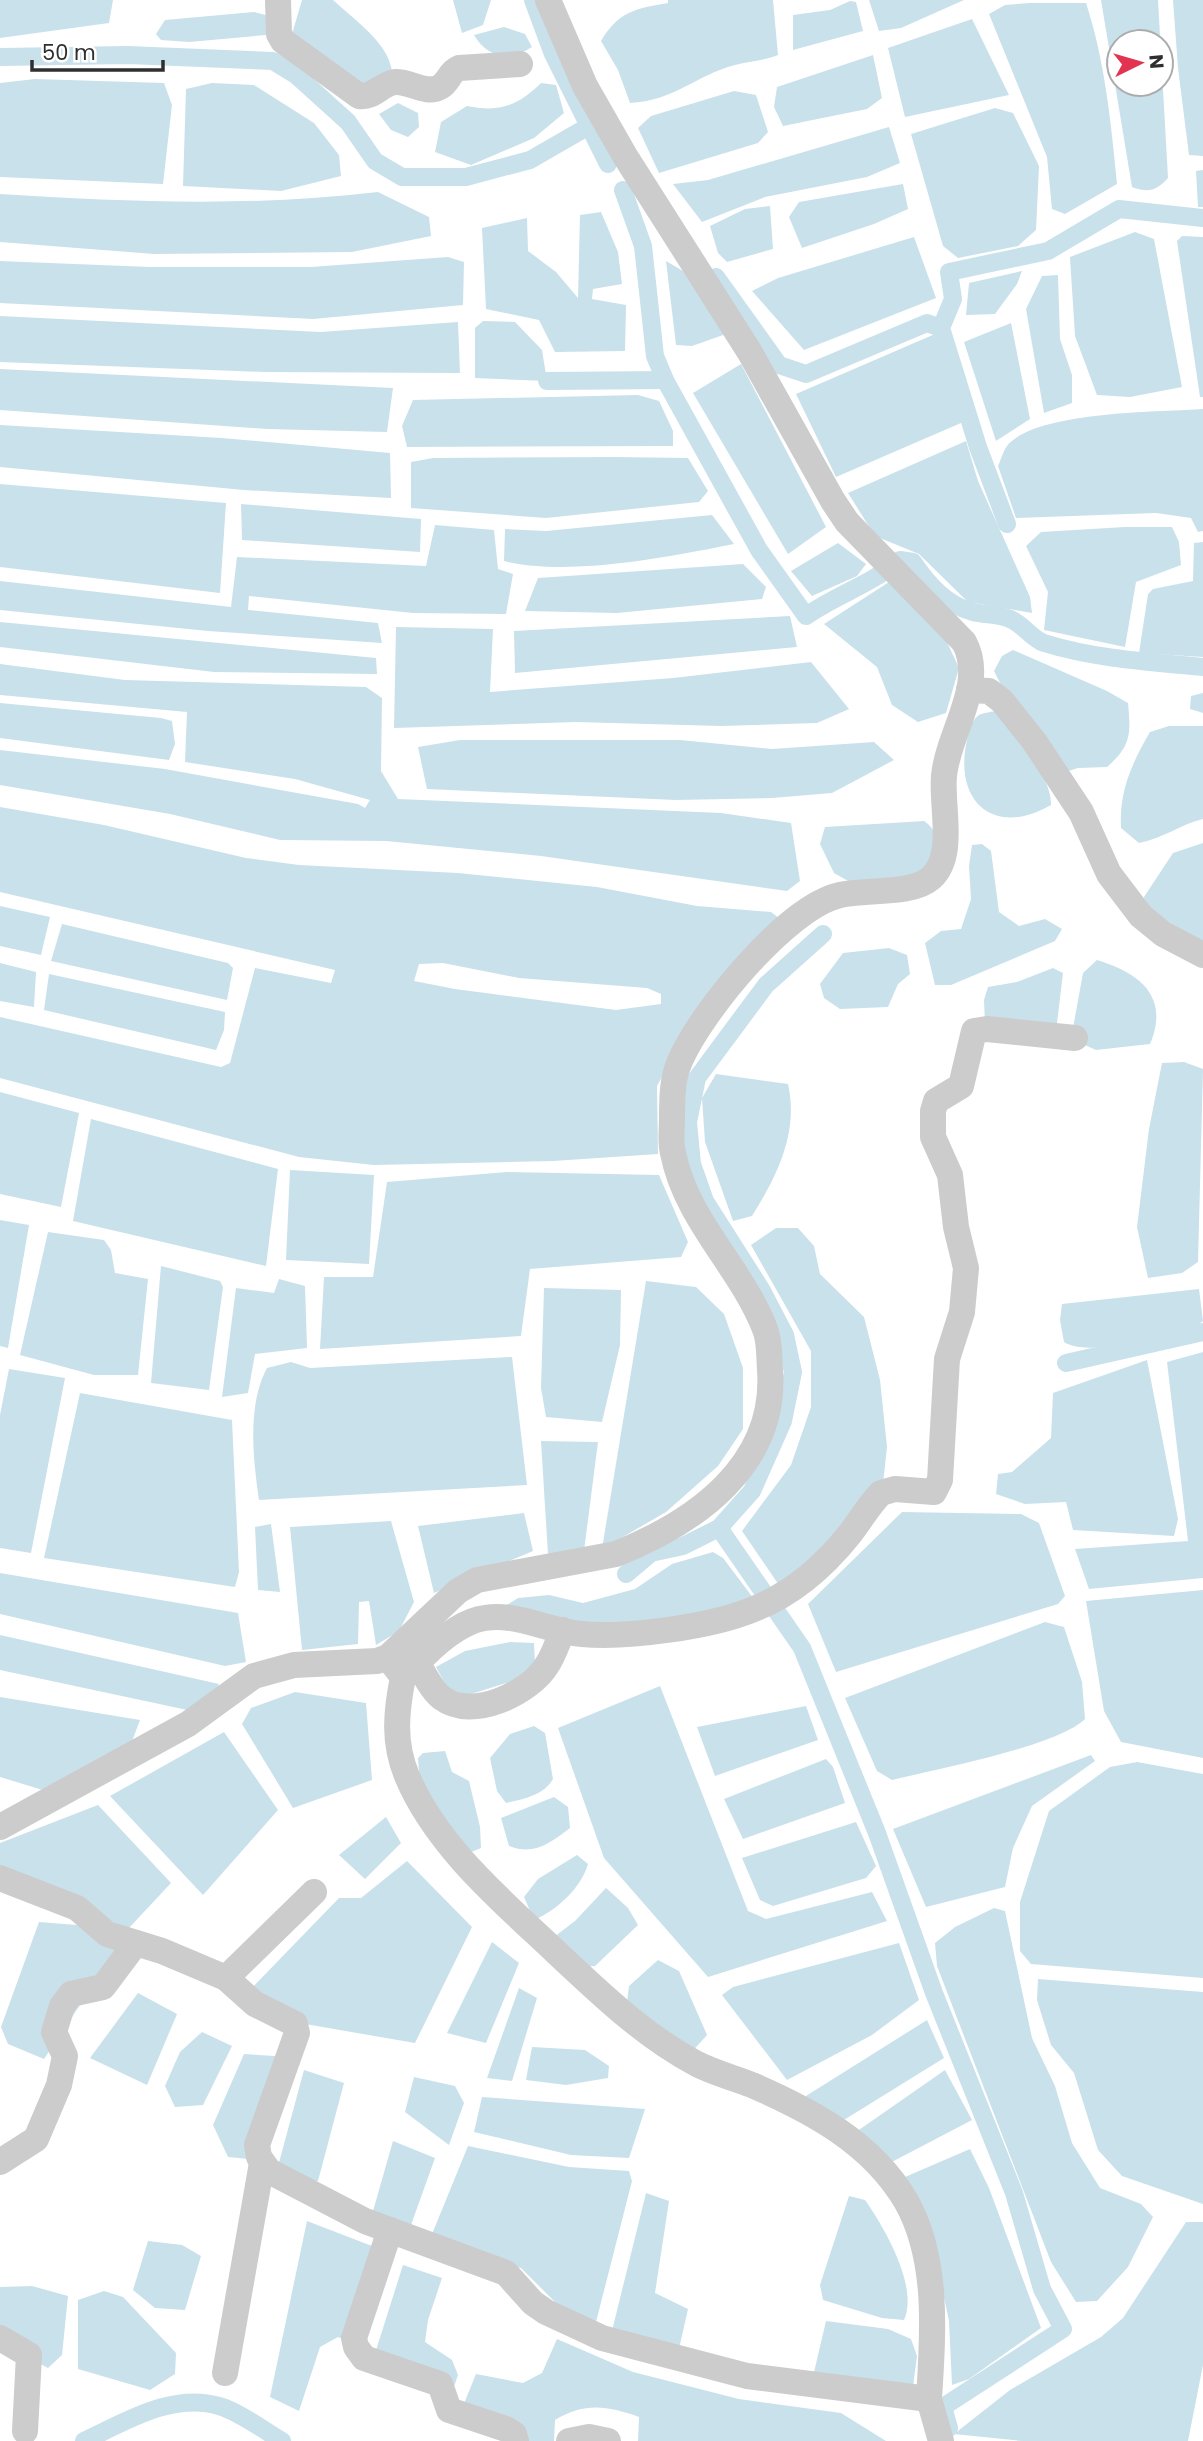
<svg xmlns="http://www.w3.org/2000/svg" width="1203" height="2441" font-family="Poppins,sans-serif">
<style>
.water{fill:#c9e1eb;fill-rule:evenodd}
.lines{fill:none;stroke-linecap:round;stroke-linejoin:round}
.canal{stroke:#c9e1eb;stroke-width:18}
.minor{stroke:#ccc;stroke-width:26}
</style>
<rect width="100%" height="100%" fill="#fff"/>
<!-- water -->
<g class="water">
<polygon points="0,0 113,0 109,23 0,38"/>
<path d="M302,0H333C353,19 388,42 392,71L367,92L292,34Z"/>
<polygon points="453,0 491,0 483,25 462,33"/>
<path d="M668,0H773L778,55C763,61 750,61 735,65C696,75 674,101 630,103L618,70L601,41C618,12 636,8 668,3Z"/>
<polygon points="869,0 964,0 901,28 879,31"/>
<path d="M1101,0H1158L1168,178C1156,191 1149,193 1132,187ZM1119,42H1161V84H1119Z"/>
<polygon points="1173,0 1203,0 1203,156 1189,155 1178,68"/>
<polygon points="850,1 856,2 863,31 793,50 793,15 830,10"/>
<path d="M1030,3H1086C1105,61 1111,123 1117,184L1065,214L1052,209L1047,157L989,14L1005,5Z"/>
<polygon points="254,12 273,17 277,34 189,42 161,40 156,34 165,20"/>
<polygon points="972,19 1009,95 905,117 888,48"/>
<path d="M504,27L525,34L532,47C510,61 487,58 474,35Z"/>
<polygon points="873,55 882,98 867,109 783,126 774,107 777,87"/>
<polygon points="35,79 164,83 172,105 163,184 0,177 0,83"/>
<polygon points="212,83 254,85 314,123 339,155 341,176 281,191 183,186 186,89"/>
<path d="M541,83L556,85L564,113L534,138L471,165L435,152L441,122L467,106C499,113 519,105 541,83Z"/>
<polygon points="734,91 756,95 768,132 758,143 659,173 638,128 651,116"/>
<polygon points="398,103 418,113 419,127 408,137 391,130 379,114"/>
<polygon points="995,108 1013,113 1039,166 1036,230 1018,246 958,258 943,246 911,134"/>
<polygon points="889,127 900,163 867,177 765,197 702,222 673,184 708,180"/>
<polygon points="1203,170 1203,207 1198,207 1196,171"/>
<polygon points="903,184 908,209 874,224 802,248 789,217 799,202"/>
<path d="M378,192L429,217L431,236L352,252L154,254L0,242V194C126,202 252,207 378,192Z"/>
<polygon points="770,206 773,249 727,262 718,253 710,226 745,209"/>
<polygon points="601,212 618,252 622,284 593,289 592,299 626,305 625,351 555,352 539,320 486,309 482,228 527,218 528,251 556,272 578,298 580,215"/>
<polygon points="1135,232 1154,239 1182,387 1130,397 1097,395 1075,336 1070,257"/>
<polygon points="1182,236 1203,237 1203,397 1200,397 1177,241"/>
<polygon points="914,237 936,298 804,350 752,291 778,278"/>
<polygon points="448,257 464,262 463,305 313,319 0,303 0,261 150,267 311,267"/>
<polygon points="666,261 683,271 726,334 692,346 676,345"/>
<polygon points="1022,271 1017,284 995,314 966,315 969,283"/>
<polygon points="1058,275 1060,339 1072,375 1072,403 1044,413 1026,309 1042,276"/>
<polygon points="0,316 321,332 458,322 460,373 264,372 0,362"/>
<polygon points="483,321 515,322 542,350 547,381 475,378 475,328"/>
<polygon points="1011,323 1030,419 996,441 964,342"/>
<polygon points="935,334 962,404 961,423 836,477 796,394"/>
<polygon points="741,364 826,527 788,554 693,393"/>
<polygon points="0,369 393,388 387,432 267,429 0,410"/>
<polygon points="638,395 659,401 673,431 673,446 407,447 402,426 413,400"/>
<path d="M1203,409V531L1198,532L1191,518L1156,513L1016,518L998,466C1001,460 1003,451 1007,446C1035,411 1159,412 1203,409Z"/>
<polygon points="0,425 222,438 390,453 391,498 244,490 0,467"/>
<polygon points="966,441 978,481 1030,597 1032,613 968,602 919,554 875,536 848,493"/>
<polygon points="614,457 688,458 708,491 699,502 546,518 411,508 411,462 433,458"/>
<polygon points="0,484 226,503 220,593 0,567"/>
<polygon points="241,504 421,519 420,552 242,540"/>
<path d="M712,515L734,544C669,557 567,577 504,561L505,529L546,531Z"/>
<polygon points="435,525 494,530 498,569 513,574 506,614 413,613 249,596 248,610 378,623 382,643 208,631 0,610 0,581 231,607 237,557 426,566"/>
<polygon points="1125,527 1172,527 1179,542 1181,565 1136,582 1125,647 1044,630 1048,592 1026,546 1041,532"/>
<polygon points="1203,542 1203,657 1139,653 1148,594 1153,589 1193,581 1194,543"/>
<polygon points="838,543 866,564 857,576 812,596 791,571"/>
<polygon points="743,564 766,587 762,599 617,613 525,611 538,578"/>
<polygon points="889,582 946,640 959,668 946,713 918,722 892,705 877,667 824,624"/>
<polygon points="790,616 797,647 515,673 514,631"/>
<polygon points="0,622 376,658 377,674 214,672 0,647"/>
<polygon points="396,627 493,629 490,692 673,678 811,662 849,709 817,723 721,726 576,722 394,728"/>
<path d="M1013,650L1107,691L1128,703C1131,734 1131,746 1107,767L1078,768L1062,773L1005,693L994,671L1002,656Z"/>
<polygon points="0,664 125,680 366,687 382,698 381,771 398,799 721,813 791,823 800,881 787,891 541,856 386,841 280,840 170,814 0,785 0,750 165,769 358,804 365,808 370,800 295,779 185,762 187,712 0,695"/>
<polygon points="1203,693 1203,713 1190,709 1191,696"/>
<polygon points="0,703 161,718 172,721 175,744 169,760 0,738"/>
<path d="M995,711C1013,734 1052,775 1051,805C994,838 953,802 967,740C969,732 971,720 979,715C983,713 990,712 995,711Z"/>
<path d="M1169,726H1203V819C1179,825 1164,838 1139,843L1121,828C1119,791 1132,763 1150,732Z"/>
<polygon points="460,740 680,740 772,749 874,742 894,760 832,793 772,798 676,800 427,789 418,747"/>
<path d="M0,807L104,825L246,858L299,865L458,873L597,887L697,906L771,912L783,921L684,1036L657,1086L658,1154L553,1161L374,1165L299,1157L0,1078V1017L221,1067L230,1063L255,968L331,983L335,970L0,892ZM443,963L519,978L647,988L661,994V1004L616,1010L455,989L414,981L419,964Z"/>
<path d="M924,821C949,838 931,864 915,880L857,886L834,873L820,844L825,827Z"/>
<polygon points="1203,843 1203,942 1175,931 1145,903 1144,897 1173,853"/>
<polygon points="982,844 991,851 999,912 1019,926 1045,919 1062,929 1055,941 951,985 935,985 925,943 941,931 961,929 971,899 969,866 972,845"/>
<polygon points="0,906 50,917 41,955 0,946"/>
<polygon points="62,924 228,963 233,968 227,1000 51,961"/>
<polygon points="889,948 907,955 910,974 898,984 888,1007 840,1009 824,998 820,984 843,953"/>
<path d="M1097,960C1140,973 1170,997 1150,1044L1096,1050L1071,1039L1083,973Z"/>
<polygon points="0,963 36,972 34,1007 0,1001"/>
<polygon points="1053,968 1063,973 1055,1040 985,1024 984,1000 988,987 1017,982"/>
<polygon points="49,974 225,1012 224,1030 216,1050 44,1010"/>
<polygon points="1184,1062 1203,1069 1198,1262 1182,1273 1148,1278 1137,1227 1149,1129 1162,1063"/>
<path d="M716,1074L788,1084C799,1132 777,1176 752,1216L733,1221L705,1142L702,1098Z"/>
<polygon points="0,1092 79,1113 61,1207 0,1194"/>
<polygon points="91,1119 278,1169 266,1266 73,1221"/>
<polygon points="290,1170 374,1175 369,1264 286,1260"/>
<polygon points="507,1172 659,1175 688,1242 681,1257 530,1269 521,1336 320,1349 324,1277 373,1277 387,1182"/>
<polygon points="0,1220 29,1225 8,1348 0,1346"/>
<polygon points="776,1228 798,1228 814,1246 820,1274 864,1317 880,1380 887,1447 882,1493 785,1594 742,1531 791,1465 811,1407 811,1351 751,1245"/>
<polygon points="48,1232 104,1240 111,1250 115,1273 148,1279 138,1375 94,1375 20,1355"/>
<polygon points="161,1266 220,1281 223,1287 209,1390 151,1383"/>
<polygon points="279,1279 305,1286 307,1348 255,1354 248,1393 222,1397 236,1288 274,1293"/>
<polygon points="646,1281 696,1287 724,1314 743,1368 743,1429 718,1466 666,1512 602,1549"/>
<polygon points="544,1288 621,1290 620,1345 602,1422 546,1417 541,1388"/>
<path d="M1199,1289L1203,1321L1195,1327C1164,1333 1090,1359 1064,1342L1060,1320L1062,1304Z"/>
<polygon points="1203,1352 1203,1578 1089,1589 1075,1549 1188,1541 1167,1362"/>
<path d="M512,1357L527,1485L259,1500C253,1459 247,1405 267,1368L291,1362L310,1368Z"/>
<polygon points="1147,1360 1178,1519 1174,1536 1073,1530 1066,1502 1025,1504 996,1494 998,1474 1012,1472 1051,1438 1053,1393"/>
<polygon points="9,1369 65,1378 31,1553 0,1548 0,1415"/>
<polygon points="80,1393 232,1420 239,1572 235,1587 44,1558"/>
<polygon points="541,1441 598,1442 584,1551 548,1554"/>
<polygon points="902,1512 1021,1514 1039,1523 1065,1596 1058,1604 836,1672 808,1604"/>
<polygon points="524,1513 533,1551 434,1593 418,1526"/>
<polygon points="391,1521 414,1602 399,1631 376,1645 369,1601 359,1602 358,1644 302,1650 290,1527"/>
<polygon points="271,1524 280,1592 258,1590 255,1527"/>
<polygon points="713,1552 723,1558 757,1603 714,1627 479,1622 518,1598 549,1595 583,1603 635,1589 672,1564"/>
<polygon points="0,1573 238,1613 246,1662 225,1666 0,1614"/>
<polygon points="1203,1590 1203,1758 1121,1742 1104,1711 1086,1601"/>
<path d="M1045,1622L1064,1627L1082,1682L1085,1719C1058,1746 934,1770 892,1780L877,1771L845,1698Z"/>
<polygon points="0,1635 219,1684 213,1700 192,1711 0,1670"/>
<polygon points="510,1642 534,1643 535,1663 512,1681 468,1695 448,1689 436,1667 465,1651"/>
<polygon points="660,1686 748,1911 766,1919 872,1892 887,1921 708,1977 604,1858 558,1728"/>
<polygon points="295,1692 366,1703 372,1780 293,1808 242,1724 251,1708"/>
<polygon points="0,1697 140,1720 128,1752 46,1791 0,1777"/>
<polygon points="806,1706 818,1740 715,1776 697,1727"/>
<path d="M534,1726L545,1733L553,1779C544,1795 524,1799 506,1803L497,1791L490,1758L510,1734Z"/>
<polygon points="224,1732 278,1810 203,1895 110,1796"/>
<polygon points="445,1751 452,1772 469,1781 480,1827 481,1848 469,1853 420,1784 418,1758 423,1753"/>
<polygon points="1091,1755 1095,1761 1032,1806 1013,1848 1005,1887 926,1907 893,1829"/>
<polygon points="826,1759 833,1767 845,1803 743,1839 724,1799"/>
<polygon points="1137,1762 1203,1774 1203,1978 1031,1964 1020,1951 1020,1902 1049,1811 1110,1767"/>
<path d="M554,1797L568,1807L570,1828C550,1843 534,1856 509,1846L501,1818Z"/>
<polygon points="98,1805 171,1883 128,1929 0,1870 0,1843"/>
<polygon points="386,1817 401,1843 365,1879 339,1855"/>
<polygon points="856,1822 876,1866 866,1878 773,1906 760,1900 742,1858"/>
<path d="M577,1855L588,1864C581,1888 557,1910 534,1920L524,1897L538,1879Z"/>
<polygon points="407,1861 472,1927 415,2043 282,2020 247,1993 339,1898 361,1898"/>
<polygon points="606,1888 628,1908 638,1925 595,1966 581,1967 554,1937 575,1921"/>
<polygon points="994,1908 1005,1911 1032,2038 1055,2086 1072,2143 1100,2188 1141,2204 1153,2217 1128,2267 1097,2301 1076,2302 1051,2262 937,1966 935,1943 955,1927"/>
<polygon points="39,1922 77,1925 118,1948 44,2059 8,2044 1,2027"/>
<polygon points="492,1942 519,1963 486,2043 447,2033"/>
<polygon points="899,1943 919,2000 872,2035 787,2080 722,1995 733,1987"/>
<polygon points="658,1960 679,1971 707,2035 688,2056 626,2010 629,1986"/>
<polygon points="1038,1979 1203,1992 1203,2204 1122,2176 1098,2150 1074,2073 1051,2045 1037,2000"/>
<polygon points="519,1988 537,1998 512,2081 487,2078"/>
<polygon points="138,1993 177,2014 147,2085 90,2058"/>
<polygon points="927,2020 944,2058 839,2123 798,2101"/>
<polygon points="202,2032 232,2046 203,2105 175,2107 165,2086 180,2052"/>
<polygon points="532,2047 585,2050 609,2066 608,2078 566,2085 526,2080"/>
<polygon points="244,2054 292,2057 259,2160 228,2157 213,2125"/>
<polygon points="304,2070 344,2083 318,2181 302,2181 277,2170"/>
<polygon points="945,2070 972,2120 888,2164 856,2132"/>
<polygon points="414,2077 455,2086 464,2103 449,2145 405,2112"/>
<polygon points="482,2097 645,2109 629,2158 571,2155 474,2132"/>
<polygon points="393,2141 435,2158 411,2225 371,2218"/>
<polygon points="468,2146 569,2167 629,2171 632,2181 596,2322 575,2322 521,2268 443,2247 430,2239"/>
<polygon points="970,2149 989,2188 1041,2328 969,2379 952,2385 949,2321 931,2235 905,2177"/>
<polygon points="646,2193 669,2201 655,2293 688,2309 676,2362 609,2343"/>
<path d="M849,2196L865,2200C884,2227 919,2287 904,2320L882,2318L823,2300L820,2285Z"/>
<polygon points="307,2221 385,2251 361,2347 338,2337 320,2347 299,2411 270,2397"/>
<polygon points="1186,2222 1203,2222 1203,2365 1188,2441 1022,2441 954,2434 1010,2390 1101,2337 1123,2318"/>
<polygon points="148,2241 182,2245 201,2256 185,2310 155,2308 133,2290"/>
<polygon points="403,2265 442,2278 428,2320 425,2342 452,2360 458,2375 450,2398 371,2366"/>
<polygon points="32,2286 68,2296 62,2355 48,2368 0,2342 0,2287"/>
<polygon points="104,2291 123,2297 176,2353 175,2374 150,2390 78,2369 78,2300"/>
<polygon points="826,2321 888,2329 911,2339 917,2356 911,2402 811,2385"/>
<path d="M557,2339L633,2372L739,2399L841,2413L886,2441H638L639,2417C607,2406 586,2402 555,2420L554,2441H512L461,2411L476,2374L523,2383L542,2373Z"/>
</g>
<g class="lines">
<!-- canal -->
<g class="canal">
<polyline points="533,0 553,54 608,164"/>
<polyline points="0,57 128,55 273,61 296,75 348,122 375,161 402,177 466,177 530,160 589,126"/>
<path d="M623,190L643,246L655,356L665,380L759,550L806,616C838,594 870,585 900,560L913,562C928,584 946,605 973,612C985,615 999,614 1010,619C1023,624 1032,639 1044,643C1096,659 1150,662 1203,667"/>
<polyline points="716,277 779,365 806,374 927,323 941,328"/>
<polyline points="547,381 665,380"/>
<polyline points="1007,524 978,447 941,328 953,299 949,272 1048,251 1119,209 1203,218"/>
<polyline points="1066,1363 1203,1332"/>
<polyline points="719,1528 802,1648 877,1833 934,1993 1014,2193 1042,2289 1063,2329 943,2407 949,2428"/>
<polyline points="626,1574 651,1553 683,1546 719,1528 752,1491 783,1421 793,1372 785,1335 761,1289 705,1201 692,1164 688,1122 697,1078 766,985 823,934"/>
<path d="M84,2441C125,2422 172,2392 219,2406C240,2412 263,2430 282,2441"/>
</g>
<!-- minor -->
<g class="minor">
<path d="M278,0L279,34L283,41L359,96C374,98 381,84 395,82C410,81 426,95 440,87C449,82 449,72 459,68L520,64"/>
<polyline points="969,690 989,691 1002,701 1034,741 1081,812 1109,874 1141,916 1163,934 1203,955"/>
<path d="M392,1663L403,1677C396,1712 393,1743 407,1776C436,1846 503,1902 557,1953C601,1994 644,2036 697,2064C715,2073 734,2078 752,2085C812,2111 872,2143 906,2201C939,2259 933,2334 929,2399"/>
<path d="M417,1663C424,1673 432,1691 442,1698C472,1721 530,1693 547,1665C554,1655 558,1641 563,1630"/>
<path d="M403,1677C422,1658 446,1631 473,1621C511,1608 544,1631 582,1634C628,1638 711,1627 754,1609C792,1594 824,1566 849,1535C860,1521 869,1505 881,1493L895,1489L934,1492L940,1480L947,1359L962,1312L966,1268L956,1227L950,1175L933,1137V1111L936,1101L961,1086L974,1031L987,1029L1075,1038"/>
<path d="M0,1827L188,1724L254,1676L294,1665L377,1661L388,1657L458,1591L477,1580L616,1554C696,1522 777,1465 770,1370C769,1357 770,1341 765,1329C741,1267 686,1220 673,1153C670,1142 672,1130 672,1118C672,1099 672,1079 680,1061C701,1012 787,907 840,895C865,889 912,895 931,878C956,856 941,806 944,776C948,732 987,684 964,642L847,522L833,501L749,351L625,156L585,86L548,0"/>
<polyline points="0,1878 77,1908 107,1934 162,1951 226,1978 255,2004 295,2024 297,2033 257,2145 259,2157 269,2171 365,2221 506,2273 533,2303 546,2312 602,2338 747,2376 929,2399 941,2441"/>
<polyline points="226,1978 314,1892"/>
<polyline points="0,2162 36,2139 59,2085 65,2056 54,2032 62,2006 71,1994 103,1987 136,1943"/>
<polyline points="390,2230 354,2338 356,2347 364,2358 440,2384 449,2410 506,2429 514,2434 516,2441"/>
<polyline points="0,2338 29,2355 25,2431"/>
<polyline points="225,2373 262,2163"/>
<polyline points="569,2441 589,2437 608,2441"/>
</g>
</g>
<!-- north arrow -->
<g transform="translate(1140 63) rotate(85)"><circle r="33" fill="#ffffff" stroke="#acacac" stroke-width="2"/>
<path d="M0-5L12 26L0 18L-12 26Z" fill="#e23451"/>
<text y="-10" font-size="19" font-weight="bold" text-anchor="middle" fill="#2f2f2f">N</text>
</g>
<!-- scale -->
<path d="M32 60v10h131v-10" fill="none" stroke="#2f2f2f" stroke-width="3.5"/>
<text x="42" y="60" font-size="21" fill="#2f2f2f" stroke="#ffffff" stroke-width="5" paint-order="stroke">50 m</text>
</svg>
